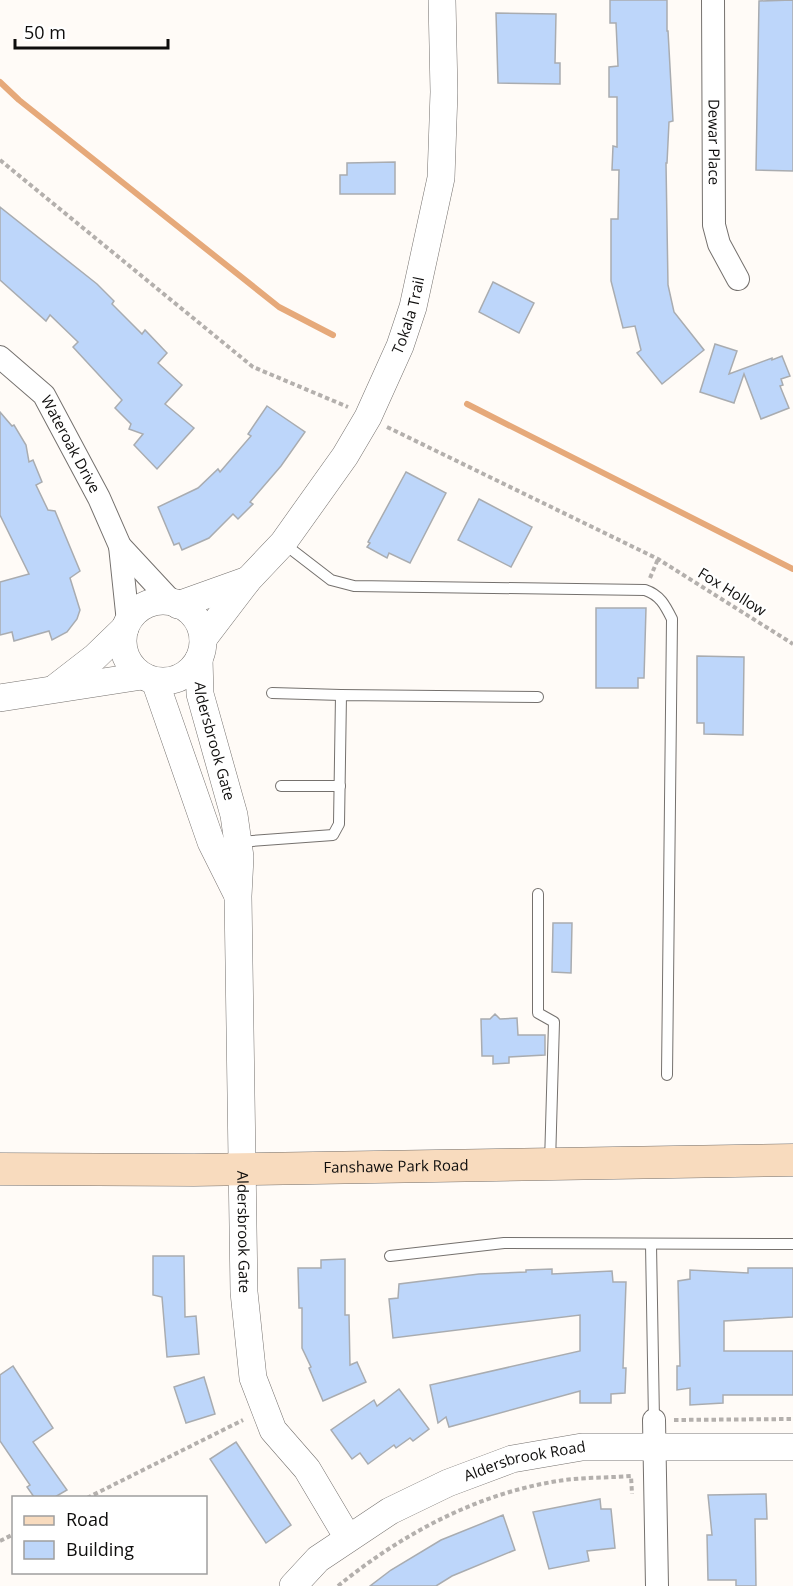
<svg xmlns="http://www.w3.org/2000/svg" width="793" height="1586" font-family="'Open Sans',sans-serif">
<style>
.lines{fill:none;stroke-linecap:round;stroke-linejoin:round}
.stream{stroke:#e6a97a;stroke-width:6}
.building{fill:#bdd6fa;stroke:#a9acb0;stroke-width:1.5}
.service-casing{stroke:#75716e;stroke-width:12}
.minor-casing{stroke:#75716e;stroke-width:24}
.tertiary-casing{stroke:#75716e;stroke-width:28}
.secondary-casing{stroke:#75716e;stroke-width:33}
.path{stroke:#b4b0ad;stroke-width:4;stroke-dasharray:4.5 3;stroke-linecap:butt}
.service{stroke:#fff;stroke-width:10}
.minor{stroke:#fff;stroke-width:22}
.tertiary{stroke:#fff;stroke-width:27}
.secondary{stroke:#f8dbbe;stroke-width:32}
.labels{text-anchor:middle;stroke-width:4.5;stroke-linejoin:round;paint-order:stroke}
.street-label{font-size:15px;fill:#0e0d0c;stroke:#fff}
</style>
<rect width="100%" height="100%" fill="#fffbf7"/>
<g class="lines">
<!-- stream -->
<g class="stream">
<polyline points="0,82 19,100 279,307 333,335"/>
<polyline points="467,404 793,569"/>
</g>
</g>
<!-- building -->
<g class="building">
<polygon points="610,0 667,0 667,31 668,31 673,121 669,122 667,163 666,163 668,285 674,312 704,350 662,384 637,353 641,350 635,326 623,328 611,281 611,219 618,219 619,170 612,170 613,146 617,147 617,97 609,97 609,67 618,66 616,23 610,23"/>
<polygon points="793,0 793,171 756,170 759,1"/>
<polygon points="496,13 556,14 555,63 560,63 560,84 498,83"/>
<polygon points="395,162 395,194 340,194 340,175 347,175 347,163"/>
<polygon points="0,207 97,284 114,301 112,304 142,334 145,330 167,353 158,363 182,385 165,404 194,428 157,469 134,445 143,434 129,429 131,424 115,408 122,400 73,347 78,342 50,315 46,321 0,280"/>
<polygon points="493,282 534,303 519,333 479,312"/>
<polygon points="715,344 737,351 729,374 772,358 772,360 782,356 790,376 781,379 783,385 780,386 789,408 761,419 744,374 734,403 700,392"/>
<polygon points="267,406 305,432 281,466 250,502 253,504 238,519 233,514 209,538 182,550 179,543 174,545 158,507 198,488 218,469 220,472 251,436 248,434"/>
<polygon points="0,412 12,426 14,425 26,445 29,462 33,460 42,482 36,485 48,510 55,511 80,571 70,578 80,610 77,619 67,632 52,640 49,631 14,641 12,632 0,635 0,582 29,574 0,515"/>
<polygon points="406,472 446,493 410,563 389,553 387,558 367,547 370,543 368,542"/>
<polygon points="479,499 532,527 511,567 458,540"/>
<polygon points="596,608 646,608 644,678 638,678 638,688 596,688"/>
<polygon points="697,656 744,657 743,735 704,734 704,723 697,723"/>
<polygon points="553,923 572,923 571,973 552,972"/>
<polygon points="495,1014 500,1019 517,1018 518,1035 545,1035 545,1055 509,1057 509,1063 493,1064 493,1056 482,1056 481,1019 490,1019"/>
<polygon points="153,1256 184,1256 185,1317 196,1316 199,1354 167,1357 162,1297 153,1295"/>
<polygon points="345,1259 345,1315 349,1315 350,1365 357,1362 366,1382 323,1401 309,1368 311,1367 302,1348 302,1308 299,1308 298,1268 321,1268 321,1260"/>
<polygon points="748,1268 793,1268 793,1317 724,1321 724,1351 793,1351 793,1395 723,1395 723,1403 690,1405 690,1388 677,1390 677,1366 680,1366 678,1281 690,1279 690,1270 748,1273"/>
<polygon points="552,1269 552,1274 612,1271 613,1282 626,1282 623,1368 626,1368 625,1393 611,1394 611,1403 580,1403 580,1391 449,1427 446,1417 438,1423 430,1385 580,1351 580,1315 393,1338 389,1299 398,1298 399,1284 479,1274 526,1272 526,1270"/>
<polygon points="13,1366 53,1428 33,1442 67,1490 55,1497 34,1497 27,1487 30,1485 0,1441 0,1375"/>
<polygon points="204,1377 215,1414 186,1423 174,1387"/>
<polygon points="399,1389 429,1429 413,1441 410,1438 396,1448 394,1445 368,1464 360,1453 352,1459 331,1430 374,1400 377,1406"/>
<polygon points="236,1442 291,1525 266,1543 210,1459"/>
<polygon points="766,1494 767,1519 755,1519 756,1586 736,1586 736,1580 708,1580 707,1535 712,1535 708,1495"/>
<polygon points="600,1499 601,1509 611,1509 615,1548 587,1551 589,1561 549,1569 533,1512"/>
<polygon points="503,1515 515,1550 452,1576 436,1586 370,1586 391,1570 441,1540"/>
</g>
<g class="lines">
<!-- service casing -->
<g class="service-casing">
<g id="service">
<path d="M283,543L331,580L354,586L645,590C660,595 665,605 672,619L667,1075"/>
<polyline points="272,693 341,695"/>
<polyline points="281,786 340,786"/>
<polyline points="238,842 333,835 339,824 341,695 538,697"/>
<polyline points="538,894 538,1013 554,1022 550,1163"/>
<polyline points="651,1244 654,1420"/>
<polyline points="390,1256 504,1243 793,1244"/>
</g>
</g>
<!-- minor casing -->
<g class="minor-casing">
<g id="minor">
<path id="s1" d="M713,0L714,225L719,244L738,279"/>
<path id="s2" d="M0,357L44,395L99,498L120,546L172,602"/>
<polyline points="120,546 128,622"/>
<polyline points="654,1420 657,1586"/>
</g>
</g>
<!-- tertiary casing -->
<g class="tertiary-casing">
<g id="tertiary">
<circle cx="163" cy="641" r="40"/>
<polyline points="178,605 248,580"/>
<path id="s3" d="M203,639L248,580L283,543L345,456L368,417L400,346L413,307L441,178L444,92L442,0"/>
<path id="s4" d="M199,659L200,694L234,815L240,857L238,896L244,1292L253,1378L273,1430L307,1469L348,1538"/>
<polyline points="155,681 211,842 237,894"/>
<polyline points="55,688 95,657 125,628"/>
<polyline points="0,698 142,676"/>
<path id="s5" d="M293,1586L318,1559L390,1511L448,1483L512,1459L582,1447H793"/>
</g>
</g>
<!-- secondary casing -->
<g class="secondary-casing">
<g id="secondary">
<path id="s6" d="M0,1169L194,1170L793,1160"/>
</g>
</g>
<!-- path -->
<g class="path">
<polyline points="0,160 253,367 348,407"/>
<polyline points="387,427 658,559 793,644"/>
<polyline points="650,578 658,559"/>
<polyline points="674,1420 793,1419"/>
<polyline points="87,1498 243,1420"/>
<polyline points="0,1541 14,1534"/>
<path d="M338,1586C402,1534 476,1494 558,1481C582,1477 607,1478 631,1476L632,1494"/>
</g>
<!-- service -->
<use href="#service" class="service"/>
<!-- minor -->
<use href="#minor" class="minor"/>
<!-- tertiary -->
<use href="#tertiary" class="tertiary"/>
<!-- secondary -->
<use href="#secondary" class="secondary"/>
</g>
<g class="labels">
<!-- street labels -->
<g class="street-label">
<text dy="5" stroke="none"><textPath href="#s1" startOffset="142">Dewar Place</textPath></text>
<text dy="5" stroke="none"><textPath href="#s3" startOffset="387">Tokala Trail</textPath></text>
<text dy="5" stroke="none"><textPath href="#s2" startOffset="114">Wateroak Drive</textPath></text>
<text transform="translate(732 592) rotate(32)" y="5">Fox Hollow</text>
<text dy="5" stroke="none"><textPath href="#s4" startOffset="84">Aldersbrook Gate</textPath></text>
<text dy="5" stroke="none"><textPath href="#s6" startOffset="396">Fanshawe Park Road</textPath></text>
<text dy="5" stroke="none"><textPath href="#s4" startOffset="578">Aldersbrook Gate</textPath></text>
<text dy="5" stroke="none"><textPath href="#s5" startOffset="268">Aldersbrook Road</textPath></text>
</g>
</g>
<!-- legend -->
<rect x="12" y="1496" width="195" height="78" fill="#ffffff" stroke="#9f9e9e" stroke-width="1.5"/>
<rect x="24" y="1516" width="30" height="9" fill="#f8dbbe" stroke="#9f9e9e" stroke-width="1.5"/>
<text x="66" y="1526" font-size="18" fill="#0e0d0c">Road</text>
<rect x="24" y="1541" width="30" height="18" fill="#bdd6fa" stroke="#9f9e9e" stroke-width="1.5"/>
<text x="66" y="1556" font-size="18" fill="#0e0d0c">Building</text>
<!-- scale -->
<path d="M15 39v9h153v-9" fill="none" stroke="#0e0d0c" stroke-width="3"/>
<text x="24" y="39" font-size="18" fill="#0e0d0c" stroke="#ffffff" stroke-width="4.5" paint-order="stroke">50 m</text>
</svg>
